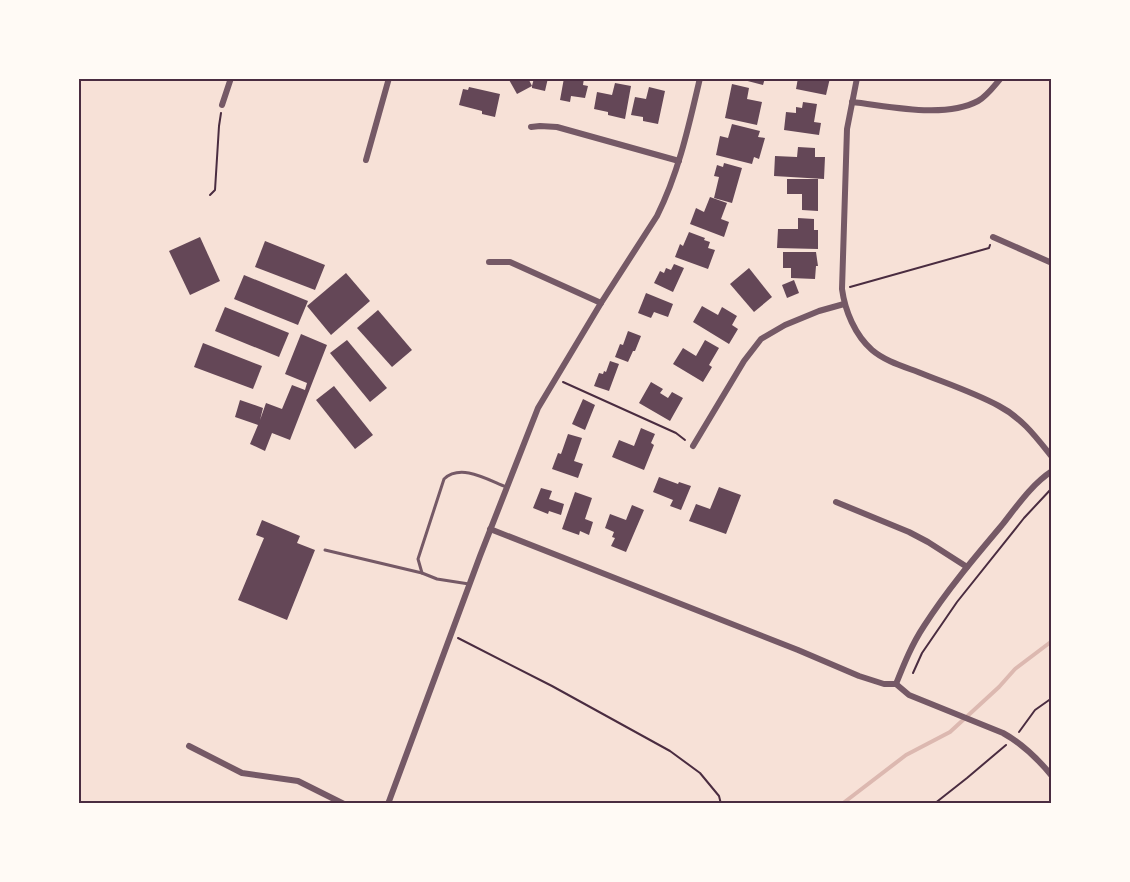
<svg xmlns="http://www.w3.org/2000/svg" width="1130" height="882" font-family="Overpass,sans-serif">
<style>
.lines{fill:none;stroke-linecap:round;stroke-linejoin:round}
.stream{stroke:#dcb8b0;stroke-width:4}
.building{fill:#644757}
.path{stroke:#4a2c40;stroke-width:2}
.service{stroke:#755966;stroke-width:3}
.minor{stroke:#755966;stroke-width:6}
.neatline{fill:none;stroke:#4a2c40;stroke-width:2}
</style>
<rect width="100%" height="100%" fill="#f7e1d7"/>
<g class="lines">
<!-- stream -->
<polyline class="stream" points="842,804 906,755 950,732 999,687 1015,669 1052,641"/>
</g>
<!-- building -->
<g class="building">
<polygon points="508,78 528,78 532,86 534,78 548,78 545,91 532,88 532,86 517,94"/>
<polygon points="564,78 584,78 583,85 588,86 585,98 571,96 570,102 560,100"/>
<polygon points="736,78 765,78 763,85"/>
<polygon points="798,78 830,78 826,95 796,89"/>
<polygon points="615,83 631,86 625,119 608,115 608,112 594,109 597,92 612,95"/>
<polygon points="732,84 749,88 747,99 762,102 757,125 725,118"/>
<polygon points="469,87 500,94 495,117 482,114 482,111 459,105 463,89 468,90"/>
<polygon points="649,87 665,91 658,124 643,121 643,117 631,115 635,97 646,99"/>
<polygon points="803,102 817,104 814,122 821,123 819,135 784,130 786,112 796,113 796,107 802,108"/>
<polygon points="732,124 760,131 758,137 765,138 759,159 754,157 752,164 716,155 720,136 728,138"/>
<polygon points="798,147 815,148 815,157 825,157 824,179 774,176 775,156 797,157"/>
<polygon points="724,163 742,168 732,203 714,198 719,177 714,176 717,165 723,167"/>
<polygon points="787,179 818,179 818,211 802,210 802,194 787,194"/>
<polygon points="710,197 727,203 721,219 729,222 724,237 690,224 696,208 704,212"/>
<polygon points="798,218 814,219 814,230 818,230 818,249 777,248 778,229 798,229"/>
<polygon points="689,232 705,238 704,240 710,242 708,248 715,250 708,269 675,257 680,244 683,246"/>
<polygon points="200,237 220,281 190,295 169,251"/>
<polygon points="265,241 325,265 315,290 255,267"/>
<polygon points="783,252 816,252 818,266 816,266 815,279 791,278 791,268 783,268"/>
<polygon points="674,264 684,268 673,292 654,283 660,271 664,273 666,268 671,270"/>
<polygon points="749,268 772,297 754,312 730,284"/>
<polygon points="346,273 370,301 331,335 307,306"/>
<polygon points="244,275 308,301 298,325 234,299"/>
<polygon points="794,280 799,293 787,298 782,285"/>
<polygon points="646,293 673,304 668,317 654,312 651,318 638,313"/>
<polygon points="702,306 718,315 722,307 737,316 732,325 738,329 729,344 693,322"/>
<polygon points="225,307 289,333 279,357 215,331"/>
<polygon points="378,310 412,350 392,367 357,328"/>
<polygon points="628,331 641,336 635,351 633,351 628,362 615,357 620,344 623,345"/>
<polygon points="301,334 327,345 290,440 272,433 265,451 250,444 258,425 235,417 240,400 263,408 260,420 266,403 282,409 292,385 305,390 307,383 285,374"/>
<polygon points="347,340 387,388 370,402 330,353"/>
<polygon points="705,340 719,348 709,365 712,367 703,382 673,364 683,348 696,356"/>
<polygon points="203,343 262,366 253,389 194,367"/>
<polygon points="610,361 619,364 609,391 594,386 599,373 603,374 604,371 606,372"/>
<polygon points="651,382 663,389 660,393 668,398 672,392 683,398 670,421 639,403"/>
<polygon points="334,386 373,435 355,449 316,400"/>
<polygon points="583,399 595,405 585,430 572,424"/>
<polygon points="641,428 655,434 651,443 654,445 644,470 612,457 619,440 634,446"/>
<polygon points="568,434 582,438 574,461 583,464 578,478 552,469 558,453 561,454"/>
<polygon points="659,477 678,484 679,482 691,486 681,510 670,506 673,500 653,492"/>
<polygon points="719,487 741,495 726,534 689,521 696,504 710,509"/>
<polygon points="541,488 552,491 549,499 564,504 561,515 549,511 548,514 533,508"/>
<polygon points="575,492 592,498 585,519 593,522 589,535 580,531 579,535 562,529"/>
<polygon points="632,505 644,510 626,552 611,546 615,538 612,537 614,532 605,528 610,514 626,520"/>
<polygon points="262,520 300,536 297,543 315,550 287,620 238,600 264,538 256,535"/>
</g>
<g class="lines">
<!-- path -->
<g class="path">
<polyline points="210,195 215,190 219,126 221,113"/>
<polyline points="850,287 989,248 990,245"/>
<polyline points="563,382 676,433 685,440"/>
<polyline points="458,638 552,686 670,751 700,773 719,796 721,804"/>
<polyline points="913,673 922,653 957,602 1024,518 1052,488"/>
<polyline points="1019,732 1035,710 1052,698"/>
<polyline points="934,804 967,778 1006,745"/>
</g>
<!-- service -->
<g class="service">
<polyline points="325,550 422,573 437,579 469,584"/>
<path d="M422,573L418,559L444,479C461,463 488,480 506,487"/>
</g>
<!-- minor -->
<g class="minor">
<path d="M857,78L847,129L842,289C845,311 855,335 872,350C885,361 902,366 918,372C945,383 973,392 999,406C1022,418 1036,437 1052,457"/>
<path d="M852,102C889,106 944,119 978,101C987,96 994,86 1001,78"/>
<polyline points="222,105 231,78"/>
<polyline points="531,127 540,126 557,127 679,161"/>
<polyline points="366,160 389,78"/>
<polyline points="993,237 1052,263"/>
<polyline points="489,262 510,262 601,303"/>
<polyline points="693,446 744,361 761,339 785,325 819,311 844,304"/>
<polyline points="836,502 909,532 928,542 967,567"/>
<path d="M490,529L798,650L859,676L884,684H896L909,695L1003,733C1023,744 1038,759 1052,776"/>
<path d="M896,684C904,664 912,644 924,626C947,590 975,557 1002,525C1017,506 1032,484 1052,471"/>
<polyline points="189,746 242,773 298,781 344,804"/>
<path d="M388,804L480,556L538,408L601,303L657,216C679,172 689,125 700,78"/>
</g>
</g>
<!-- border -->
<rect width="1130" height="882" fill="none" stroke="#fffaf5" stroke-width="159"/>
<rect x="80" y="80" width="970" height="722" class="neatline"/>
</svg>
